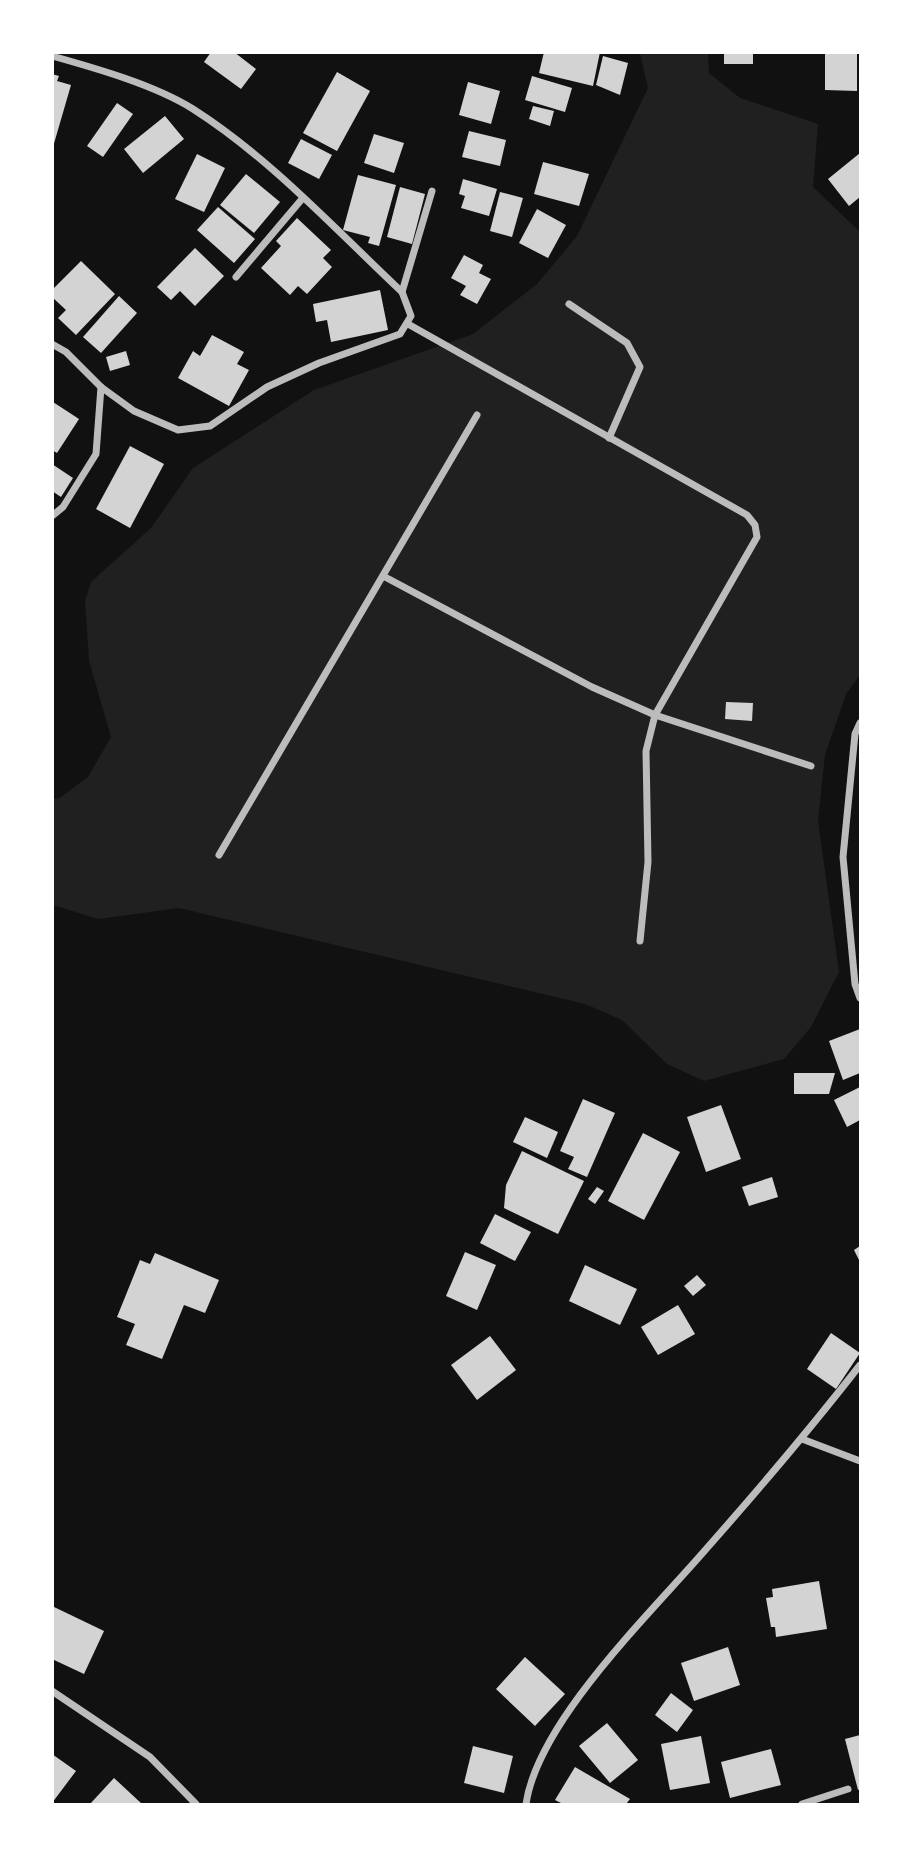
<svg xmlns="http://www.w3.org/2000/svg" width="913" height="1857" font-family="'PT Sans',sans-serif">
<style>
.green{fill:#202020}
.building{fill:#d3d3d3}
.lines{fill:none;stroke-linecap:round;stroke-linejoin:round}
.minor{stroke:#bcbcbc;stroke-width:7}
</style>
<rect width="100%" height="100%" fill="#111"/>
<!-- green -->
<polygon class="green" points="640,53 708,53 709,73 740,98 818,124 813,187 860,232 860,675 846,694 825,755 818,821 839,972 811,1027 784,1059 704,1081 667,1064 622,1020 585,1004 179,908 98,919 53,905 52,798 58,799 88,777 111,737 89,661 85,601 91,582 151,528 193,468 314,390 473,334 537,284 577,236 648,88"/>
<!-- building -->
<g class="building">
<polygon points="211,52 234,52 256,69 241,89 204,62"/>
<polygon points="544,52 600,52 593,86 539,73"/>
<rect x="724" y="52" width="29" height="12"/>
<polygon points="825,52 857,52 857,91 825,90"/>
<polygon points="603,56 628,63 620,95 596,85"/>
<polygon points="337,72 370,91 337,151 303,133"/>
<polygon points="52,74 59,76 57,81 71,85 53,147"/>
<polygon points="532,76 572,88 565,112 525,100"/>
<polygon points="468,82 500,91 491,124 459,115"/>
<polygon points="117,103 133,114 103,157 87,146"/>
<polygon points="533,106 554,111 550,126 529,119"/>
<polygon points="165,116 184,139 143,173 124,149"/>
<polygon points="469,131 506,140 500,166 462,157"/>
<polygon points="374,134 404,143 394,173 364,163"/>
<polygon points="301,139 332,155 319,179 288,163"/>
<polygon points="860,153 860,197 849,206 828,179"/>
<polygon points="197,154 225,168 204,212 175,199"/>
<polygon points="543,162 589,174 579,206 534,194"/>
<polygon points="246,174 280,202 254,233 220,205"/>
<polygon points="358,175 396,185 379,246 368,243 370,237 343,230"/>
<polygon points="463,179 497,189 489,216 461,208 465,196 459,194"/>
<polygon points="400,187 425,194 412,244 387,237"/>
<polygon points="500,192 523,198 512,237 490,231"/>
<polygon points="218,207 255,239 234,263 197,230"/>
<polygon points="537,209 566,225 548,258 519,243"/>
<polygon points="297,218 331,250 323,258 332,267 307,294 298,286 290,295 261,268 281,246 276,241"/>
<polygon points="195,248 224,276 195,306 180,291 171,300 157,287"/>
<polygon points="464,255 483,265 479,273 491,279 477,304 460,295 466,286 451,278"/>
<polygon points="81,261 115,294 76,335 58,318 66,310 52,297 52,290"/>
<polygon points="380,290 388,330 331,342 327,320 316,322 313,304"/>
<polygon points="119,296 137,313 101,353 83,337"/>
<polygon points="212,335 244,352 237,364 249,370 229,406 178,378 193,351 200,356"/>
<polygon points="126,351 130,365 110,371 106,357"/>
<polygon points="53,402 79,419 57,453 52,450"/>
<polygon points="130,446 164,464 130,528 96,509"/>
<polygon points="52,464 73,478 61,497 52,491"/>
<polygon points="726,702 753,703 752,721 725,719"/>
<polygon points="860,1029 860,1073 843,1080 829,1041"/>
<polygon points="794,1073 835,1073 829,1094 794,1094"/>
<polygon points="860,1087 860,1120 847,1127 834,1100"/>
<polygon points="583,1099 615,1113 587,1177 568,1169 574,1157 560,1151"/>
<polygon points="721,1105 741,1159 706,1172 687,1117"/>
<polygon points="525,1117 558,1132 547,1158 513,1142"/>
<polygon points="643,1133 680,1152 644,1220 608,1201"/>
<polygon points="522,1151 584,1181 558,1234 504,1208 506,1185"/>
<polygon points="772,1177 778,1197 749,1206 742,1187"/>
<polygon points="597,1187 604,1191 595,1204 588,1199"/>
<polygon points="495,1214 531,1232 515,1261 480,1243"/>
<polygon points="860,1246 860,1262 854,1250"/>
<polygon points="465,1252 496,1265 477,1310 446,1296"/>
<polygon points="155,1253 219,1280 205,1313 184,1305 162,1359 126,1345 135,1324 117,1317 140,1260 150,1264"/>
<polygon points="585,1265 637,1289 620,1325 569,1301"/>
<polygon points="697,1275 706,1285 693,1296 684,1286"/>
<polygon points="678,1305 695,1334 658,1355 641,1327"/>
<polygon points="831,1333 860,1353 836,1389 807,1369"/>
<polygon points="490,1336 516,1370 477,1400 451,1365"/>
<polygon points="819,1581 827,1629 776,1637 775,1627 771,1627 766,1598 773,1597 772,1589"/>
<polygon points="52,1606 104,1631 84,1674 52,1659"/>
<polygon points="728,1647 740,1685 694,1701 681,1663"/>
<polygon points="525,1657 565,1694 535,1726 496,1689"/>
<polygon points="671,1693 693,1710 677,1732 655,1715"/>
<polygon points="607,1723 638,1760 610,1783 579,1746"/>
<polygon points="860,1735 860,1789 858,1790 845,1739"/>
<polygon points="701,1736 710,1783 670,1790 661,1744"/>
<polygon points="473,1746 513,1756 504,1793 464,1783"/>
<polygon points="771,1749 781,1785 730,1798 721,1762"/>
<polygon points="52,1754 76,1771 52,1803"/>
<polygon points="575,1767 630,1799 626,1804 563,1804 555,1800"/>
<polygon points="114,1778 142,1804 90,1804"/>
</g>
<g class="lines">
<!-- minor -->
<g class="minor">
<path d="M52,56C95,68 155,85 193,109C270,158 335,229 402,292"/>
<polyline points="236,277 302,199"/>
<polyline points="569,304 627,343 640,367 609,438"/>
<polyline points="408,324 747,515 755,525 757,537 655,715 646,751 648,862 640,941"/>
<polyline points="52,344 66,352 101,387 134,411 178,430 210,426 267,387 319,363 400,334 411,316 402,292 432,191"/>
<polyline points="52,516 63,507 96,454 101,387"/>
<polyline points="385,577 592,687 655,715 811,766"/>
<polyline points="860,723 855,734 843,857 855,984 860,998"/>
<polyline points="219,855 477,415"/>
<polyline points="802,1439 860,1461"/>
<polyline points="52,1691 150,1757 196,1804"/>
<path d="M526,1804C538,1721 652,1612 707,1548C760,1488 811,1428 860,1365"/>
<polyline points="802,1804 848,1789"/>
</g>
</g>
<!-- border -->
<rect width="913" height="1857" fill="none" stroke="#ffffff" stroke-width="108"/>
</svg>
